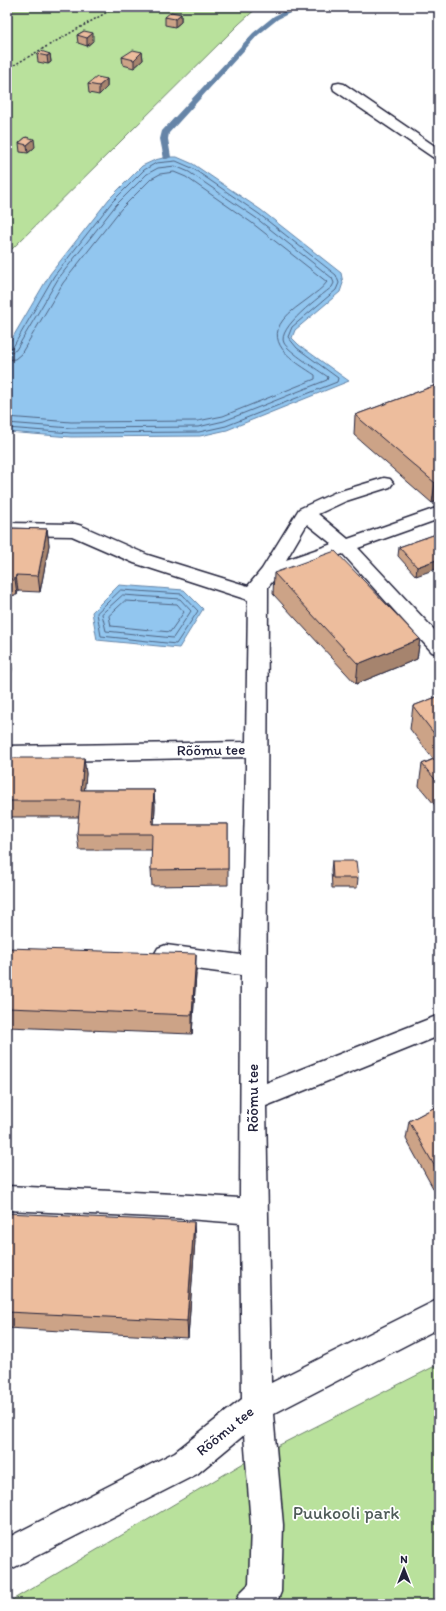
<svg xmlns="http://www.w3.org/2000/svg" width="446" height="1611" font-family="Itim,sans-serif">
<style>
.green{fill:#b9e19c;stroke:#6e826c}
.water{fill:#92c6ef;stroke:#6584a7}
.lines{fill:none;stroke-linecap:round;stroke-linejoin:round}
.shore{stroke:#4f6483;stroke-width:1}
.stream{fill:#6584a7;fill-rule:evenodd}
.minor-casing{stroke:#22223b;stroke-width:3}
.path{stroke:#22223b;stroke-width:1.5;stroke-dasharray:2 2;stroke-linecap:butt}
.minor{fill:#fff;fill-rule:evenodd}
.wall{fill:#cca387;stroke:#22223b}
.shaded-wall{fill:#a6846e;stroke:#22223b}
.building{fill:#edbd9d;stroke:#22223b}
.labels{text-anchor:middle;stroke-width:3.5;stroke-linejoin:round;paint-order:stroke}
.street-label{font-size:15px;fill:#22223b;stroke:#fff}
.near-park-label{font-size:18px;fill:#4f5b58;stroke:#fff}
</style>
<rect width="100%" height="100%" fill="#fff"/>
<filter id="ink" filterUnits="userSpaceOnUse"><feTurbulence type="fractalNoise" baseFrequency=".025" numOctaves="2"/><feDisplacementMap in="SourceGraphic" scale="8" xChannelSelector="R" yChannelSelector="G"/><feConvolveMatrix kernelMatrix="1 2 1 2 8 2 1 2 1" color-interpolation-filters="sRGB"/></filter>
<g filter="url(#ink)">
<!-- green -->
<g class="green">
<polygon points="7,7 258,7 239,24 7,254"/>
<polygon points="439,1364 439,1604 7,1604 7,1603 242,1464"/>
</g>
<!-- water -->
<g class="water">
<polygon points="167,157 177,157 193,164 261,210 341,273 343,283 340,292 295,330 292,338 299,345 349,381 227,430 200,436 71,437 7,432 7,347 50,274 109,199 142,166 155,160"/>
<polygon points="119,585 184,590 203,609 179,648 97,640 92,612"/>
</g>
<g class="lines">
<!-- shore -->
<g class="shore">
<polyline points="7,349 13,347 54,276 112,202 144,170 156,163 176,161 192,168 259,214 336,275 339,283 336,290 292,327 288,337 297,348 338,378 337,382 226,426 199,432 71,433 7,428"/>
<path d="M7,354L16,350L58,279L116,205L147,174L158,168L175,166L189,172L256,218L332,278L334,283L332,287C321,296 276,328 284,343C289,352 318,370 328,377L327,380L224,421L198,427L71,428L7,423"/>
<path d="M7,360L15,359L21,354L63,283L121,209L151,179L160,174L174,172L186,177L252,223L327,282C322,289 315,293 309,298C300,305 290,311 283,320C264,345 297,363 315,375V379L223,416L198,421L71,422L7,417"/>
<polygon points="121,590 182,594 198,611 176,644 101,636 97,613"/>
<polygon points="123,595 180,599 191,611 173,638 106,631 102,614"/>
<polygon points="125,601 177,604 184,612 170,632 111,626 109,616"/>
</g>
<!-- stream -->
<polygon class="stream" points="293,7 302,7 278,19 258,35 169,133 168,139 171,157 167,159 164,159 160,139 162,131 253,33 274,16"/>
<!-- minor casing -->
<g class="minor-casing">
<g id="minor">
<polygon points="339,83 344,84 439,149 439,159 434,158 334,90 333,87 334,84"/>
<path d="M384,478L390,479L393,483L390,487L346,501L318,514L348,539L439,507V519L358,548L439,635V654L432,652L343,554L276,577L268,587L266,1083L439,1015V1036L266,1106L271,1383L439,1299V1328L273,1414L283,1525L281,1592L276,1604H235L240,1593L249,1584L251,1525L244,1435L197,1474L7,1571V1538L175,1452L242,1399L240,1223L174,1218L7,1210V1186L174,1194L240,1198L241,975L166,965L158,962L154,955L158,948L166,945L241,955L246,768V757L7,762V746L246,742L248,600L134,563L72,536L7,535V523L75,524L82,526L148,555L248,586L262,569L299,509L334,493ZM307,524L332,544L286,560Z"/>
</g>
</g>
<!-- path -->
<polyline class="path" points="7,69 116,7"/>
<!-- minor -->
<use href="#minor" class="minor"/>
</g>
<!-- wall -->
<g class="wall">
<polygon points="181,14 181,22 175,27 165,25 165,17"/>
<polygon points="84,31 93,41 87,46 78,43 77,35"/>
<polygon points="142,52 143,60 134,68 123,65 122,57"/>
<polygon points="37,54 50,54 51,62 48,64 38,62"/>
<polygon points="107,79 107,87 99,95 89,93 88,84"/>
<polygon points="26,137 35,147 28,153 20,152 19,143"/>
<polygon points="439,384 439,500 432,503 354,435 355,415"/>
<polygon points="7,528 47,529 49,545 40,592 18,591 17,595 7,596"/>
<polygon points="439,533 416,576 398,556 399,547"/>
<polygon points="274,573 420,639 417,659 356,684 273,594"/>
<polygon points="439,696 439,810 419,786 422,764 433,759 410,729 413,706"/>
<polygon points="84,758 86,774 84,790 154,790 155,807 154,824 228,824 228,885 152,886 151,870 152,850 79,850 77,834 79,817 9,817 7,839 7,789"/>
<polygon points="332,861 358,878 357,888 332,888 331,870"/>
<polygon points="7,948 196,974 192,1034 7,1027"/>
<polygon points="439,1105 439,1199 406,1139 409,1121"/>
<polygon points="7,1213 195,1240 188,1338 7,1328"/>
</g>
<!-- shaded-wall -->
<g class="shaded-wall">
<polygon points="181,14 181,22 175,27 175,19"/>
<polygon points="93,33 93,41 87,46 87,38"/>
<polygon points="142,52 143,60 134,68 134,60"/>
<polygon points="50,54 51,62 48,64 47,56"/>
<polygon points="107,79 107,87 99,95 99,86"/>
<polygon points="34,139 35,147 28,153 27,145"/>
<polygon points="439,481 439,500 432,503 435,483"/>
<polygon points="47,529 49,545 40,592 38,576"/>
<polygon points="439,559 439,568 416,576 417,567"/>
<polygon points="16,575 18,591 17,595 15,579"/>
<polygon points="420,639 417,659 356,684 358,664"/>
<polygon points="10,652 12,669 7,707 7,673"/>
<polygon points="84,758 86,774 83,807 81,790"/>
<polygon points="154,790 155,807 153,841 152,824"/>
<polygon points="7,802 9,817 7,839"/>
<polygon points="196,954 196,974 192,1034 192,1015"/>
<polygon points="194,1222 195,1240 188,1338 187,1321"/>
</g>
<!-- building -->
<g class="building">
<polygon points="171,12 181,14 175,19 165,17"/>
<polygon points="84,31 93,33 87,38 77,35"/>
<polygon points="133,50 142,52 134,60 122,57"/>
<polygon points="41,51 50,54 47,56 37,54"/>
<polygon points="97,77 107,79 99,86 88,84"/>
<polygon points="26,137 34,139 27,145 19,143"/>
<polygon points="439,384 439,481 435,483 355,415"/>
<polygon points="7,528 47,529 38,576 16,575 15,579 7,579"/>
<polygon points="439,533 439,559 417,567 399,547"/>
<polygon points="335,551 420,639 358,664 274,573"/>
<polygon points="7,652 10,652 7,673"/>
<polygon points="439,696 439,740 413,706"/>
<polygon points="439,757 439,784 422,764"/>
<polygon points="11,758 84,758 81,790 154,790 152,824 228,824 228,869 151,870 152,834 77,834 80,801 7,801 7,789"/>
<polygon points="332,861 356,861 358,878 333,878"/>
<polygon points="7,948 196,954 192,1015 7,1008"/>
<polygon points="439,1105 439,1174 409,1121"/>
<polygon points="7,1213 194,1222 187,1321 7,1312"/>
</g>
</g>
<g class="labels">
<!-- street labels -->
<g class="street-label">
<text transform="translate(211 750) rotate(-1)" y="5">Rõõmu tee</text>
<text transform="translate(253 1098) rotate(-90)" y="5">Rõõmu tee</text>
<text transform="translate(225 1431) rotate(-39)" y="5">Rõõmu tee</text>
</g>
<!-- near-park labels -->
<g class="near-park-label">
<text x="346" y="1519">Puukooli park</text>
</g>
</g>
<!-- margin -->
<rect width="446" height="1611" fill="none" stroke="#fff" stroke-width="24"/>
<rect x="12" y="12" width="422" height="1587" fill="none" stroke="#22223b" stroke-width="1.5" filter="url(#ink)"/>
<!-- north arrow -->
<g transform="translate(404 1569)" stroke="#ffffff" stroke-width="3" paint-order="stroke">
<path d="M0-3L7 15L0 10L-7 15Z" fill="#22223b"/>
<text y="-6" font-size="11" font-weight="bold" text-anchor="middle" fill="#22223b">N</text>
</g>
</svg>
